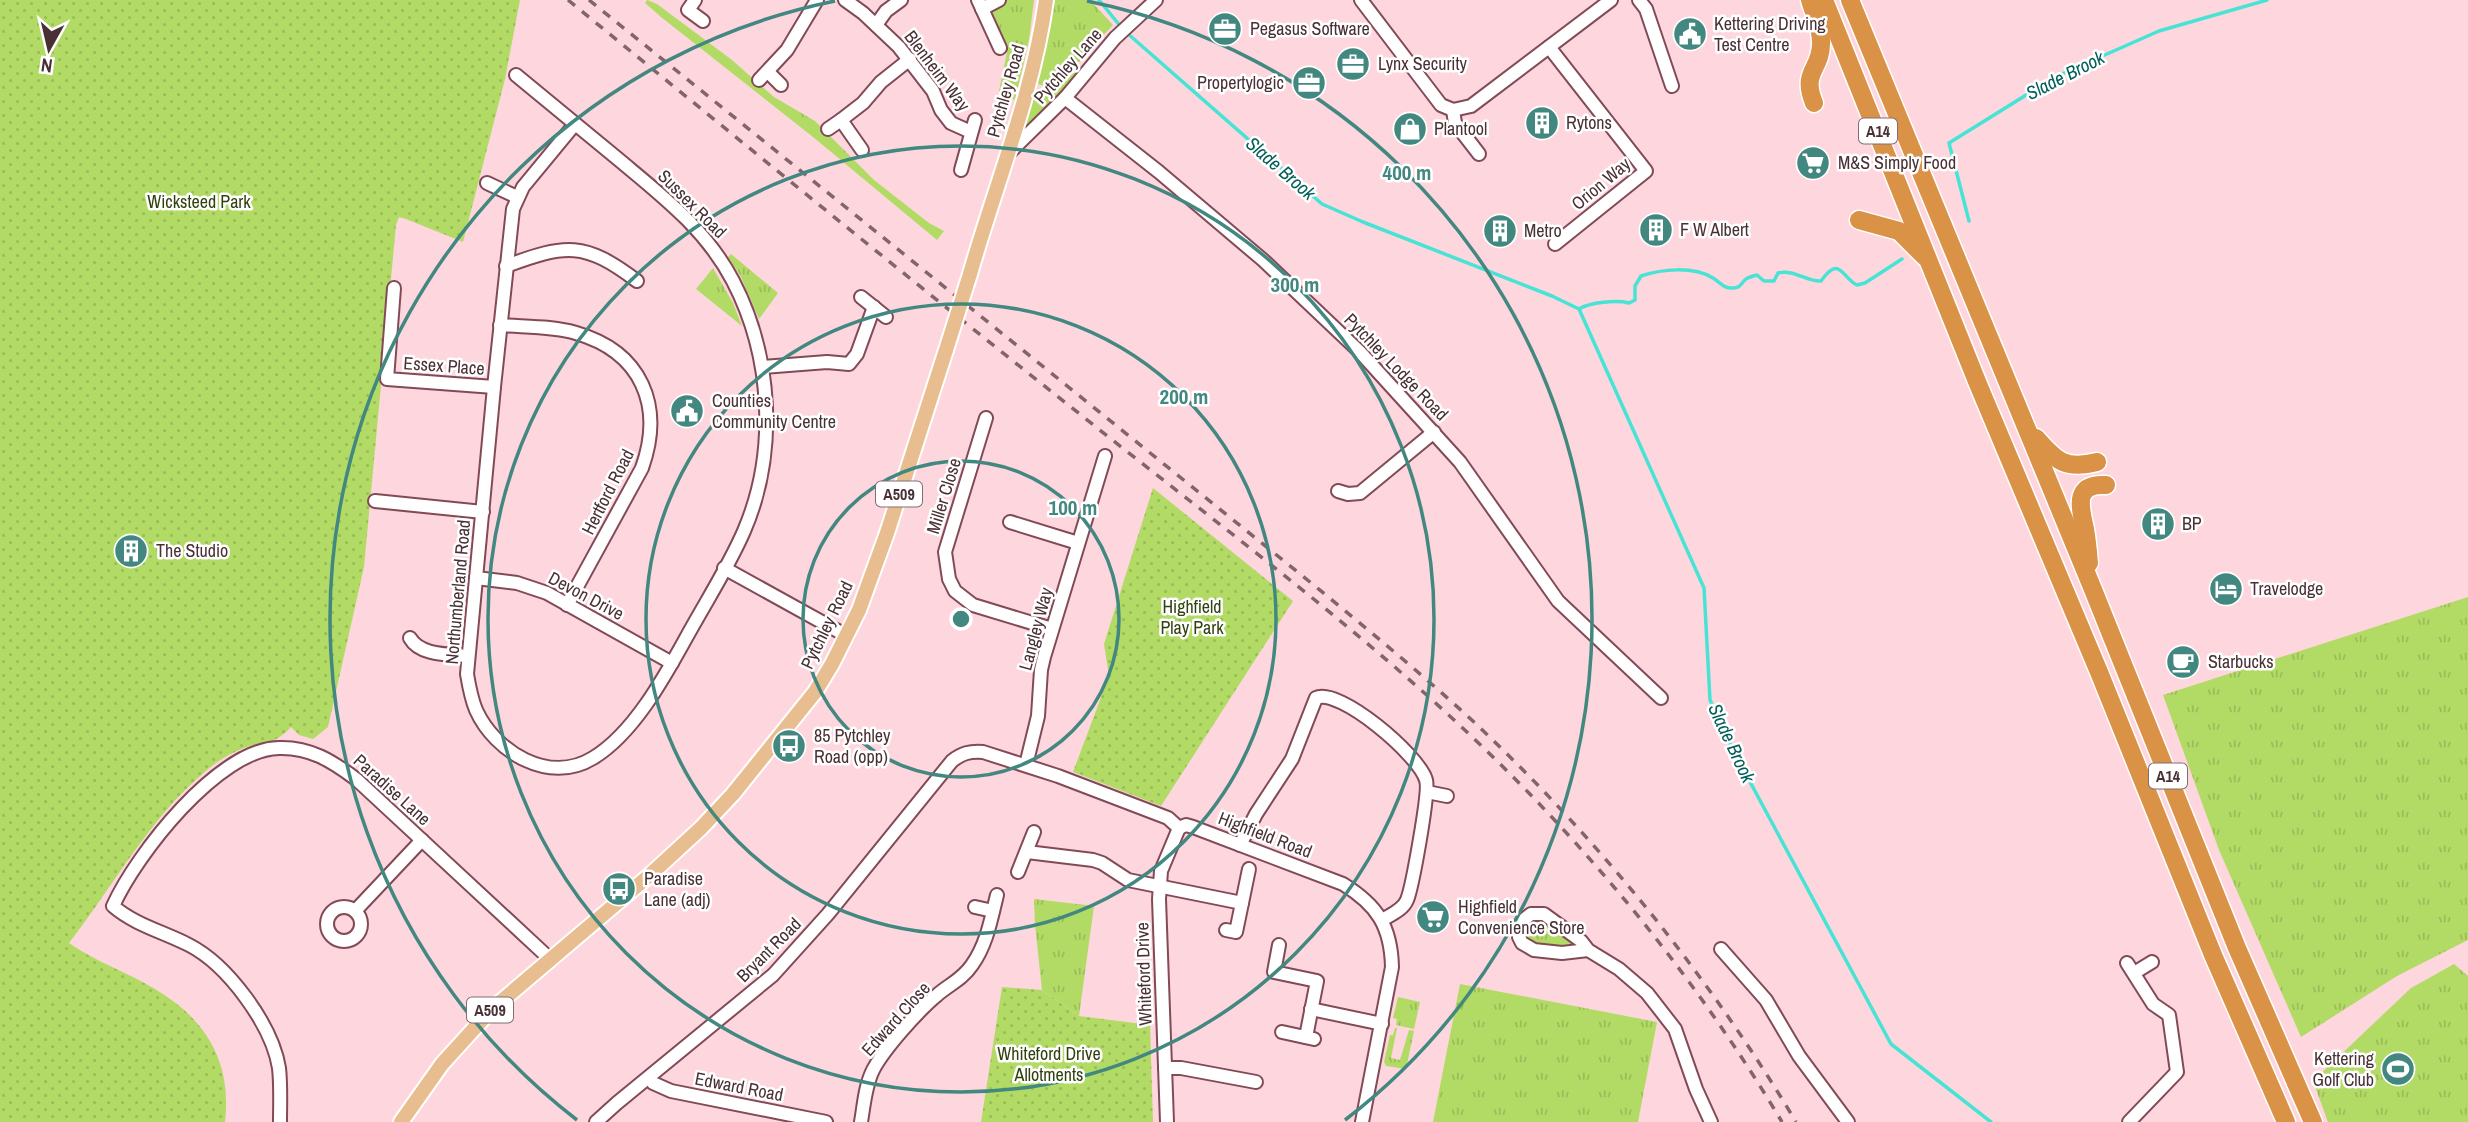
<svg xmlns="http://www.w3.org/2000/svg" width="2468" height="1122" font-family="'Archivo Narrow',sans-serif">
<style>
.grass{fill:url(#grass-tufts)}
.park{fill:url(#park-dots)}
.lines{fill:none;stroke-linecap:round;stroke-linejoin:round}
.stream{stroke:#47e4d5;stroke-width:3.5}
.minor-casing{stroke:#824a57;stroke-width:16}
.major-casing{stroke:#fff;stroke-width:18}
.highway-casing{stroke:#fff;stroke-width:21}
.minor{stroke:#fff;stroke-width:12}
.major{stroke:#e8be90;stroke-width:14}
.highway{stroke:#d99246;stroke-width:18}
.rail{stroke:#82656a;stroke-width:3.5;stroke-dasharray:9 9;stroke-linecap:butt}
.major-bridge-casing{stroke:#fff;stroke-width:18;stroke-linecap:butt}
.major-bridge{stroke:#e8be90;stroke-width:14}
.ring{fill:none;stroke:#428880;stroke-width:3.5}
.labels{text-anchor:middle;stroke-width:5;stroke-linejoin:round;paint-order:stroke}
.shield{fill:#fff;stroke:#806e72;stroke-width:2}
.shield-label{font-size:16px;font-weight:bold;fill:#493035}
.poi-label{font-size:18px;fill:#493035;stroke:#fff;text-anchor:start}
.street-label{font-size:18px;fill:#493035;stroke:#fff}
.park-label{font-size:18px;fill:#31410e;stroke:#fff}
.water-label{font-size:19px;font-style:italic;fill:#005f58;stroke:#fff}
.centre{fill:#428880;stroke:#fff;stroke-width:3.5}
.ring-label{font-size:21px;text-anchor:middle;font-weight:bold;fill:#428880;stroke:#fff;stroke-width:5;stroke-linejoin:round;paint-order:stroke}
</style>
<defs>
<pattern id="grass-tufts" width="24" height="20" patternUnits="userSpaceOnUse" patternTransform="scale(1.75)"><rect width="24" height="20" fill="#b2db66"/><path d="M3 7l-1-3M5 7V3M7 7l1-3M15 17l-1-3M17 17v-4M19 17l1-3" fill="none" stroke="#9bbc59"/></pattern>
<pattern id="park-dots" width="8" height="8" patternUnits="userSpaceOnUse" patternTransform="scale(1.75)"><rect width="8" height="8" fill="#b2db66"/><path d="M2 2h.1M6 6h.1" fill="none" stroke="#9bbc59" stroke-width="1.8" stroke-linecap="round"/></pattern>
</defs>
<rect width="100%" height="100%" fill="#fed6dd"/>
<!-- grass -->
<g class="grass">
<polygon points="647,0 657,4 732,60 774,97 815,121 874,180 929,223 944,231 937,240 813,137 661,17 645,3"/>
<polygon points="1000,0 1034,0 1029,40 1015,100 999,91 1007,52 992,17 993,9"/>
<polygon points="1051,0 1090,0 1113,25 1062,80 1047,86 1037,84 1043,61"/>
<path d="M1073,73H1078L1065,90L1021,132L1034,88C1053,91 1061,87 1073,73Z"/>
<polygon points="731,254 778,293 759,319 740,275 728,257"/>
<polygon points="713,268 733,303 742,326 696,289"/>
<polygon points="2468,597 2468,940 2397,976 2301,1037 2219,850 2163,695"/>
<polygon points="1034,899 1094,906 1079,1016 1042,990 1035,925"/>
<path d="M1535,919L1544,920L1576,943L1575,948C1556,947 1518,952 1527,924Z"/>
<polygon points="2454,964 2468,976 2468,1122 2328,1122 2313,1081 2411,988"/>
<polygon points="1460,984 1657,1022 1638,1122 1433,1122"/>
<polygon points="1398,997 1420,1002 1414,1029 1396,1025 1397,1019 1393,1018"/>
<polygon points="1395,1028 1397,1028 1391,1058 1400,1060 1409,1030 1414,1031 1406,1069 1386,1066 1384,1062 1390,1035 1393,1035"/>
</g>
<!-- park -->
<g class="park">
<path d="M0,0H520L505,79L463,242L406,219L399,217L396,225L364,567L328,727L313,739L299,735L291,727C272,747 267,739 244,748C227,754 212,765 199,777C146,824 112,888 69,943C96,962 127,972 155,989C206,1019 232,1062 225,1122H0Z"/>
<polygon points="1153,488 1293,601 1161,806 1073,772 1109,676 1104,644"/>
<polygon points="1002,987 1042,990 1079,1016 1150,1025 1153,1122 981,1122"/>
</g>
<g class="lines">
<!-- stream -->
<g class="stream">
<polyline points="1099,0 1121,27"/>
<path d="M1127,33L1322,204L1363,222L1552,296L1579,309C1590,302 1617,300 1629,303L1635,300V286L1641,276C1662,269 1693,266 1713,278C1720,282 1724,289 1733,288C1741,288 1741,283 1746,279C1749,277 1753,276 1757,275L1764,281H1774L1778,273C1795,269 1806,282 1821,281C1840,254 1842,278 1857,285L1865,283L1902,259"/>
<polyline points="1969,221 1949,143 2055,77 2159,31 2267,0"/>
<polyline points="1579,309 1704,588 1710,700 1735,754 1891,1044 1991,1122"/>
</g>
<!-- minor casing -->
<g class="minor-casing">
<g id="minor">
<polyline points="695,0 688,10 703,21"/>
<polyline points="845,0 863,13 899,47 933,91 941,110 951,123 971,132"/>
<polyline points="978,0 1000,48"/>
<polyline points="1361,0 1441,105 1453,110 1471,106 1611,0"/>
<polyline points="1639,0 1646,9 1672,86"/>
<polyline points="982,9 999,0"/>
<polyline points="876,25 886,11 901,0"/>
<polyline points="1549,47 1646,171 1555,244"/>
<polyline points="768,72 781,85"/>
<path d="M516,75C550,103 584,131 618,159C661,195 706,229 733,281C772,356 778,452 744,531C728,568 705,603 686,638C664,678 633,734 593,758C549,785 495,752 476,710C471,698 469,686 467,674L494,387L513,209L523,187L575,124"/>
<polyline points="759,80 787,50 817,0"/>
<polyline points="1065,98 1159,172 1263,260 1360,352 1460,462 1558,601 1661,698"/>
<polyline points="1453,110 1455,123 1479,154"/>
<polyline points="828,129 841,120"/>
<polyline points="862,150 841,120 863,103 881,82 910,59"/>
<polyline points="1009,153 1065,98 1115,38 1156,0"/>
<polyline points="961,170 975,120"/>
<polyline points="487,183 517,197"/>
<path d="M506,266C566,244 584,241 637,281"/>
<polyline points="394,288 387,379 494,387"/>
<polyline points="861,297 886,317"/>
<path d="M500,325C524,327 553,326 576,333C642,352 664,406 642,468L567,605"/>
<polyline points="763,367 827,362 849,364 857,354 874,307"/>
<polyline points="986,418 945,552 949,579 955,591 973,605 1052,629"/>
<polyline points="1338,491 1348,494 1360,493 1434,432"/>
<polyline points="375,501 483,512"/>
<polyline points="1010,522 1078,543"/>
<polyline points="724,568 847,636"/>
<polyline points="476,578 517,583 547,593 672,663"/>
<path d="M410,638C420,656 450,654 468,656"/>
<polyline points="1026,765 1038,716 1041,670 1044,657 1105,456"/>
<polyline points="1427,792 1447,796"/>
<path d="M1179,828L1186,825L1193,827L1343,884C1377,905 1391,926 1392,967L1362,1122"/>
<path d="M1240,845L1256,814L1292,759L1316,698C1339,687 1419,755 1426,780C1430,791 1412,888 1407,900C1403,910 1390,915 1382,920"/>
<polyline points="1027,852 1093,860 1102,863 1128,880 1242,903 1249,869"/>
<polyline points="1018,872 1034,832"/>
<circle cx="344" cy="924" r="17"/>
<polyline points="975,907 993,911"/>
<polyline points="355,911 422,840"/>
<polyline points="1226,930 1236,932 1242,903"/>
<polyline points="1279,945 1274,972 1317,981 1306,1037"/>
<polyline points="1721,949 1766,1000 1799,1056 1848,1122"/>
<polyline points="1588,950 1562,953 1534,950 1522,943 1519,937 1519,927 1522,921 1531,914 1544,914 1581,941 1588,950 1619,969 1647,993 1675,1029 1696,1089 1711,1122"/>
<polyline points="2127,963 2153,1004 2169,1015 2177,1072 2129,1122"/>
<polyline points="2134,973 2152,962"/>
<polyline points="1311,1009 1382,1024"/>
<polyline points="1282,1032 1314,1039"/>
<polyline points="1165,1068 1181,1068 1256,1082"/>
<polyline points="649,1078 653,1083 671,1091 826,1122"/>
<path d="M280,1122C280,1104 281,1086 279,1068C272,1025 228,965 189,945C164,932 135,925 113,906C136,855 218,749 279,748C310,747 332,761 356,779L550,959"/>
<path d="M596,1122L617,1103L773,975L828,914L952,761C962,753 970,751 983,752L1058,776L1168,818L1179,828"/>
<path d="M861,1122C864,1105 865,1086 873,1070C884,1049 917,1012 936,996C948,985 962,980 972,965C987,944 991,919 997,895"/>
<polyline points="1167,1122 1159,899 1161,871 1179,828"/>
</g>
</g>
<!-- major casing -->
<g class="major-casing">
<g id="major">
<path d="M970,274C996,183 1033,94 1046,0"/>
<polyline points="401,1122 442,1064 491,1010 651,874 701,828 733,794 815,692 832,664 859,610 887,533 946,350"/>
</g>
</g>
<!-- highway casing -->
<g class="highway-casing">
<g id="highway">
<path d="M1810,0C1814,14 1822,30 1821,44C1821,70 1801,71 1814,103"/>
<polyline points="1824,0 1978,384 2099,672 2213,955 2286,1122"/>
<polyline points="1850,0 2092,587 2237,948 2313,1122"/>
<polyline points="1859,220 1899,231 1925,257"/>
<path d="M2036,438C2056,461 2065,470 2097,462"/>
<path d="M2089,563C2088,552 2087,540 2085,529C2080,507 2073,483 2106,485"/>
</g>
</g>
<!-- minor -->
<use href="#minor" class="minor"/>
<!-- major -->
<use href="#major" class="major"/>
<!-- highway -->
<use href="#highway" class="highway"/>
<!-- rail -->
<g class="rail">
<path d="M568,0C738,139 908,278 1081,415C1211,519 1347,619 1468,733C1589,847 1697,979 1782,1122"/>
<path d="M589,0L1310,582C1366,628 1422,674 1475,723C1599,840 1709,976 1796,1122"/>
</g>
<!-- major-bridge casing -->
<g class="major-bridge-casing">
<polyline id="major-bridge" points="946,350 970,274"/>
</g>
<!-- major-bridge -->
<use href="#major-bridge" class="major-bridge"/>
</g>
<!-- distance rings -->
<g class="ring">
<circle cx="961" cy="619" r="158"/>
<circle cx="961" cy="619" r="315"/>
<circle cx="961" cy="619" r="473"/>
<path d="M577 1120A631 631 0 0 1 835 1M1087 1A631 631 0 0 1 1345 1120"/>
</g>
<!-- icons -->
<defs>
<g id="office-disc" transform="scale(1.75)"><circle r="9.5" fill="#428880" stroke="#fff"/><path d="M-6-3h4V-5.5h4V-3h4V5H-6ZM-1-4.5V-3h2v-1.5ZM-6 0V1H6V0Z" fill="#fff"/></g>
<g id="civic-disc" transform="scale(1.75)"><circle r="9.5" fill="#428880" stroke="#fff"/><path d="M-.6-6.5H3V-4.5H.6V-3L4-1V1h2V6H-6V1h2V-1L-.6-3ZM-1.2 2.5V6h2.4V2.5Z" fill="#fff"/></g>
<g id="building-disc" transform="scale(1.75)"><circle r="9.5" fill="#428880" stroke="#fff"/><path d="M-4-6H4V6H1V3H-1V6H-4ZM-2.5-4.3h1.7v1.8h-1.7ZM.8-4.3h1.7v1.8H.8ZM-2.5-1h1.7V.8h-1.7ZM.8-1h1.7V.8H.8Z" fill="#fff"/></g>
<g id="shop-disc" transform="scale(1.75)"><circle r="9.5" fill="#428880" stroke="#fff"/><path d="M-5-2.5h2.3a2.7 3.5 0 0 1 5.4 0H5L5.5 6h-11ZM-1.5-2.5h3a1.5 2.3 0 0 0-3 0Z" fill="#fff"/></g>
<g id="supermarket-disc" transform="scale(1.75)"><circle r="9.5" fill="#428880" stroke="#fff"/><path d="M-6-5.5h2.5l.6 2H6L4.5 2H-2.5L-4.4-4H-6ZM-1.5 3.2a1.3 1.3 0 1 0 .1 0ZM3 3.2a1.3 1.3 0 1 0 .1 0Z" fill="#fff"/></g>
<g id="hotel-disc" transform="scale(1.75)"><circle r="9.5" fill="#428880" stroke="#fff"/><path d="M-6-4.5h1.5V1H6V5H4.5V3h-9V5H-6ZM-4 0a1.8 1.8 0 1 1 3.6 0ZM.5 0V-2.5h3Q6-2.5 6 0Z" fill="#fff"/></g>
<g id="cafe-disc" transform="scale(1.75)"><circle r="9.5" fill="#428880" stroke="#fff"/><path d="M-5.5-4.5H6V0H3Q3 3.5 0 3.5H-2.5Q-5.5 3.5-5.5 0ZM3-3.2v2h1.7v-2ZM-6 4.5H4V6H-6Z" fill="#fff"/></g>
<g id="bus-disc" transform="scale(1.75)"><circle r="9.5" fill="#428880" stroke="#fff"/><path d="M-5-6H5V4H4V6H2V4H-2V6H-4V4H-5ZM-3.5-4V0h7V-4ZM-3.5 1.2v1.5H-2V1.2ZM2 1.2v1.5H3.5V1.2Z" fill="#fff"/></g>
<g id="stadium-disc" transform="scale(1.75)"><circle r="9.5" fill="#428880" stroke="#fff"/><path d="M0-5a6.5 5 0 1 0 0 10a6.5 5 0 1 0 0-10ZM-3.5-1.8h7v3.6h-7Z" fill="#fff"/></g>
</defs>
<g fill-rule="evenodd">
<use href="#office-disc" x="1225" y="29"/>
<use href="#civic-disc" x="1690" y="34"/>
<use href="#office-disc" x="1353" y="64"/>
<use href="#office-disc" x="1309" y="83"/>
<use href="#building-disc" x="1542" y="123"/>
<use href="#shop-disc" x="1410" y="129"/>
<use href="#supermarket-disc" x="1813" y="163"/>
<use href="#building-disc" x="1656" y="230"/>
<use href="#building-disc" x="1500" y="231"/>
<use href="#civic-disc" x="687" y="411"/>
<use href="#building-disc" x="2158" y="524"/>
<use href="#building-disc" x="131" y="551"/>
<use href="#hotel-disc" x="2226" y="589"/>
<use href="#cafe-disc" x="2183" y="662"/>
<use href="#bus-disc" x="789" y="746"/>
<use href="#bus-disc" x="619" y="889"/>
<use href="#supermarket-disc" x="1433" y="917"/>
<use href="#stadium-disc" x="2398" y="1069"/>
</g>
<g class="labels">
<!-- shield labels -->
<g class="shield">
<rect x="1859" y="118.5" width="38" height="25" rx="5"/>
<rect x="876" y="481.5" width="46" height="25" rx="5"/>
<rect x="2149" y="763.5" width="38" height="25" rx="5"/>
<rect x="467" y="997.5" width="46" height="25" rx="5"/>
</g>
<g class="shield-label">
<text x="1878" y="137">A14</text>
<text x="899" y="500">A509</text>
<text x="2168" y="782">A14</text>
<text x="490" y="1016">A509</text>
</g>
<!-- poi labels -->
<g class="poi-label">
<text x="1714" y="30">Kettering Driving<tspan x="1714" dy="21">Test Centre</tspan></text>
<text x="1250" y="35">Pegasus Software</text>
<text x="1378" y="70">Lynx Security</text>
<text x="1284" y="89" text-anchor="end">Propertylogic</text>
<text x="1566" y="129">Rytons</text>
<text x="1434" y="135">Plantool</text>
<text x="1838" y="169">M&amp;S Simply Food</text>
<text x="1680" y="236">F W Albert</text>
<text x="1524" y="237">Metro</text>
<text x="712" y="407">Counties<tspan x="712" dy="21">Community Centre</tspan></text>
<text x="2182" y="530">BP</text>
<text x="156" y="557">The Studio</text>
<text x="2250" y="595">Travelodge</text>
<text x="2208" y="668">Starbucks</text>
<text x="814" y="742">85 Pytchley<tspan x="814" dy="21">Road (opp)</tspan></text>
<text x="644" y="885">Paradise<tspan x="644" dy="21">Lane (adj)</tspan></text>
<text x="1458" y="913">Highfield<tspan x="1458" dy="21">Convenience Store</tspan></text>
<text x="2374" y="1065" text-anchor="end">Kettering<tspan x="2374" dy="21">Golf Club</tspan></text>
</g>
<!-- street labels -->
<g class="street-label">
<text transform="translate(1068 66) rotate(-49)" y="6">Pytchley Lane</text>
<text transform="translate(937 71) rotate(53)" y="6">Blenheim Way</text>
<text transform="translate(1006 91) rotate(-74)" y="6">Pytchley Road</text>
<text transform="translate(1601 184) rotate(-40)" y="6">Orion Way</text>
<text transform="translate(692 204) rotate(45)" y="6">Sussex Road</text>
<text transform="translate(444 366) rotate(4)" y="6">Essex Place</text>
<text transform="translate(1396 367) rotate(46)" y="6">Pytchley Lodge Road</text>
<text transform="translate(608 492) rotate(-63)" y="6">Hertford Road</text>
<text transform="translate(944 496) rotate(-73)" y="6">Miller Close</text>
<text transform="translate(458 592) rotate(-85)" y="6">Northumberland Road</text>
<text transform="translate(586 596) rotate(28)" y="6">Devon Drive</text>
<text transform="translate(827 625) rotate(-64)" y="6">Pytchley Road</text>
<text transform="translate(1036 629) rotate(-75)" y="6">Langley Way</text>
<text transform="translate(392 790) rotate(42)" y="6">Paradise Lane</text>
<text transform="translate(1265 835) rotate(21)" y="6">Highfield Road</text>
<text transform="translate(769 950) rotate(-45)" y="6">Bryant Road</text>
<text transform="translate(1144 974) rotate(-92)" y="6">Whiteford Drive</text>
<text transform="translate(896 1019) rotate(-48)" y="6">Edward Close</text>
<text transform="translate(739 1087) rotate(11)" y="6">Edward Road</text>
</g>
<!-- park labels -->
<g class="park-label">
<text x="199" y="208">Wicksteed Park</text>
<text x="1192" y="613">Highfield<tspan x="1192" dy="21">Play Park</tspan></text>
<text x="1049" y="1060">Whiteford Drive<tspan x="1049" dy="21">Allotments</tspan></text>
</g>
<!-- water labels -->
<g class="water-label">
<text transform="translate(2065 75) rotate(-27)" y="7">Slade Brook</text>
<text transform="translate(1281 168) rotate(41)" y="7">Slade Brook</text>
<text transform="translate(1732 743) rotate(65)" y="7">Slade Brook</text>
</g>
</g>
<circle cx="961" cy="619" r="10" class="centre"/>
<g class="ring-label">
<text x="1407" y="180">400 m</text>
<text x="1295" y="292">300 m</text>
<text x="1184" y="404">200 m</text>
<text x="1073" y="515">100 m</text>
</g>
<!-- north arrow -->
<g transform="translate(49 49) rotate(188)" stroke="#ffffff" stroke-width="5" paint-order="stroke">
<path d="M0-5L12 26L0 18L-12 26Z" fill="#493035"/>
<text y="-10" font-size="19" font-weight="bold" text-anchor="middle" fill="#493035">N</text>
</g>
</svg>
